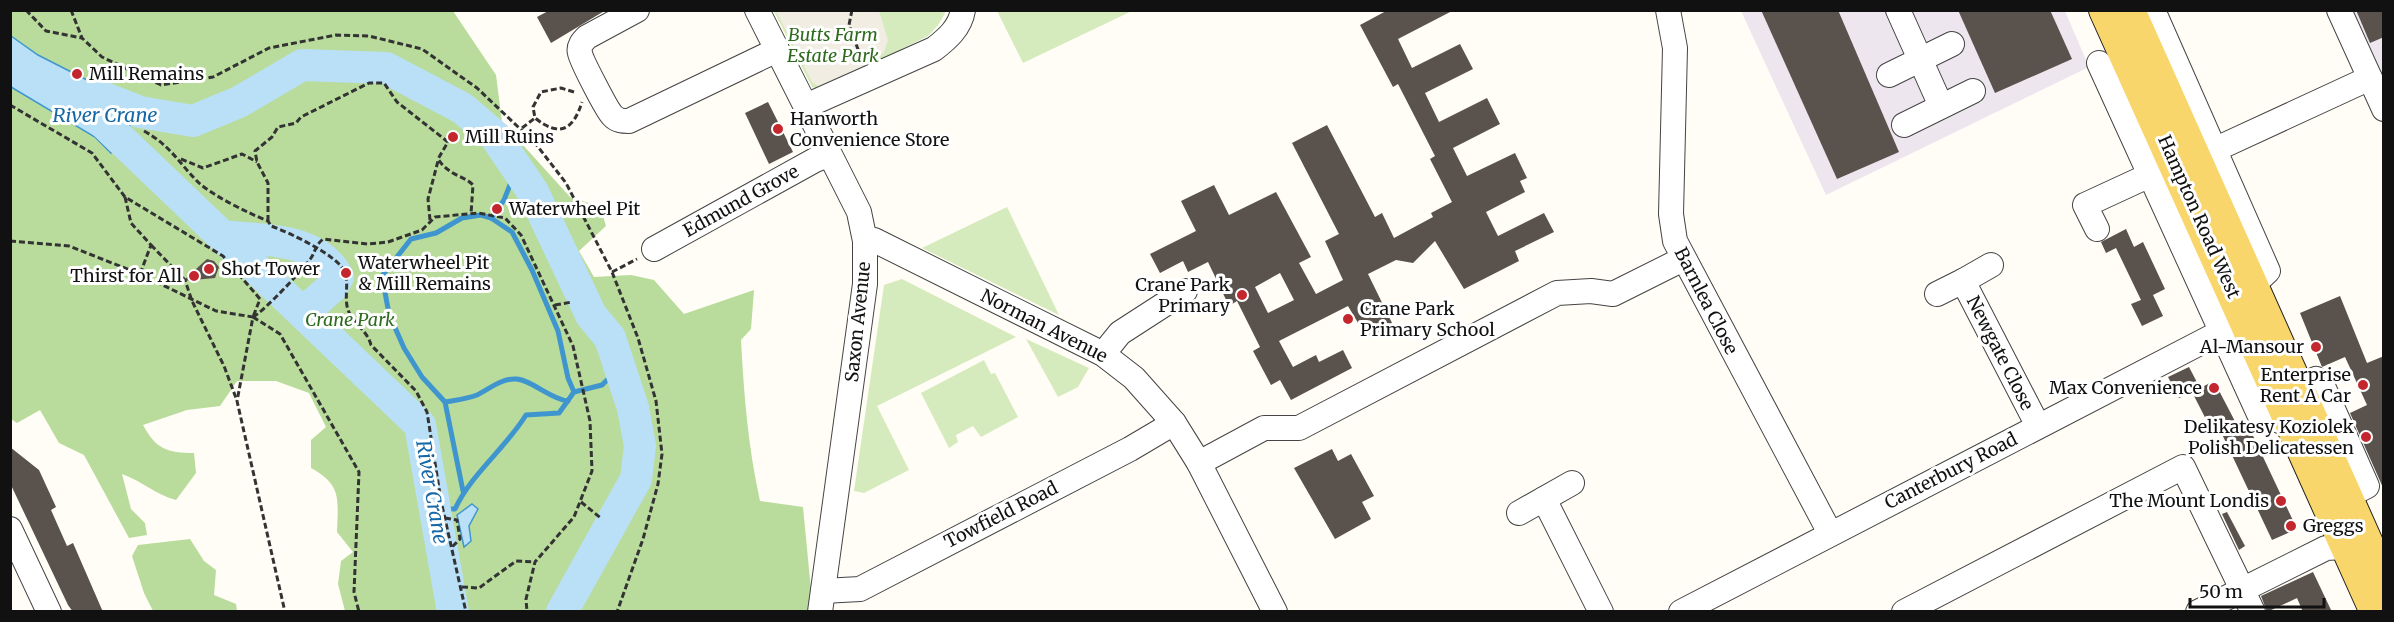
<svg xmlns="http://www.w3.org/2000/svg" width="2394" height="622" font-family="Merriweather,serif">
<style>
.industrial{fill:#eee6ef}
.green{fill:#d5ebbd}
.forest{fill:#b9dc9c}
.plaza{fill:#f1ede2}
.water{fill:#b9e0f7;stroke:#3f96cf;stroke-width:1.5}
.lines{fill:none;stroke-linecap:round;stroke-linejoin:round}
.stream{stroke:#3f96cf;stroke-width:5}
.river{stroke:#b9e0f7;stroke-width:32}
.building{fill:#5a524d;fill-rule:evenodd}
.minor-casing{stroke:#444;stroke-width:26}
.major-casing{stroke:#222;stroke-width:32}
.path{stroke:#333;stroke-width:3;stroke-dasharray:6 3;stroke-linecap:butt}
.minor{stroke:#fff;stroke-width:24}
.major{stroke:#f9d66b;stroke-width:30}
.poi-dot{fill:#c4262e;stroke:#fff;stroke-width:2}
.labels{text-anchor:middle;stroke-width:6;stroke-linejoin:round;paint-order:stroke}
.park-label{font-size:18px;font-style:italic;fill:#2f6b1f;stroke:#fff}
.poi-label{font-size:18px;fill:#111;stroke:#fff;text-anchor:start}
.street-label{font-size:18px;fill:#111;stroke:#fff}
.water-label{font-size:20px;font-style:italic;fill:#1768a6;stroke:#fff}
</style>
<rect width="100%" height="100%" fill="#fffdf5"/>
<!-- industrial -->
<g class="industrial">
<polygon points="1741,11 2065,11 2089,67 1826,195"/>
<polygon points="2346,11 2383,11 2383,91"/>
</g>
<!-- green -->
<g class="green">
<polygon points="774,11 946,11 939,24 928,36 820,90 812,87"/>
<polygon points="997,11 1132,11 1023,63"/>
<polygon points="1007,207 1059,315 922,248"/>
<polygon points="902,279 1016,337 877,406 909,470 864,493 854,491 884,285"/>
<polygon points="1026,339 1089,368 1078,387 1058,397"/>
<polygon points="984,360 991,374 995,373 1018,417 981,437 973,426 956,435 958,442 949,448 921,393"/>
</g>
<!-- forest -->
<g class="forest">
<path d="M11,11H453L496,75L502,122L571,198L600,206L606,226L579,251L594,277L631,275L654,280L684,314L754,290L751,329L741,340C744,396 748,446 760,501L803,507L813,611H345L338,584L341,561L353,552L337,532C338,499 342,485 311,468V440L326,427L309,393L276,381H237L220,406L187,410L143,425C156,449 167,453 194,453L196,473L176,500C156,495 142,481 122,474L131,509L145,523L147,535L129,538L84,455L59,443L40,410L17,423L11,419Z"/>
<polygon points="190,539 204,561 216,570 214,595 236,604 237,611 153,611 144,593 132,556 138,545"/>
</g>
<!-- plaza -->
<polygon class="plaza" points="776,11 879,11 888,40 884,52 866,67 820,87 812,82"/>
<!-- water -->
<g class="water">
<polygon points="11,36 38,55 142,108 111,153 95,137 11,87"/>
<polygon points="472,504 478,509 469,526 471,541 464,547 457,515"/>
</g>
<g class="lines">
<!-- stream -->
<g class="stream">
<polyline points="491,218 512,232 532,270 558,331 568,378 574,392"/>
<path d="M445,402C456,400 467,399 477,395C489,389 502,378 516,379C532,380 550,399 568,401"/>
<polyline points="463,491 445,402 422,377 404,348 389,314 382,276 411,239 436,233 462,218 481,215 491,218 504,200 517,167"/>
<path d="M445,509H455C472,473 505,449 526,415L559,413L574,392L602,385L620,367"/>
</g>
<!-- river -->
<g class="river">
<polyline points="99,96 140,112 193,121 239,102 302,65 386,68 462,108 495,136 533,192 591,315 610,338 633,408 640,446 636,479 562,612"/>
<polyline points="89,109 420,425 453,612"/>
<path d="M222,236C263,241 316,236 338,277L332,287L303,313"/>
</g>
</g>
<!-- building -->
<g class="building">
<polygon points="550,10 606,10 551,43 537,17"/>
<path d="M1388,10H1454L1398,39L1412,68L1460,44L1473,69L1425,93L1439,122L1487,98L1500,124L1453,148L1467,176L1515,153L1527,178L1520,181L1525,192L1486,212L1498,236L1544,213L1554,232L1515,251L1519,261L1464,289L1435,241L1413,263L1396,260L1368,274L1393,325L1367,338L1348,306L1279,341L1293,367L1316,355L1319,362L1343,350L1352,368L1291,400L1280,380L1271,385L1253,351L1260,347L1237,301L1229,306L1208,262L1188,272L1183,261L1160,273L1150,254L1196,231L1181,201L1214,185L1229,215L1276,192L1311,257L1299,263L1316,294L1343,280L1325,241L1339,234L1292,143L1327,125L1375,217L1382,213L1394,238L1433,217L1431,213L1452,202L1430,159L1435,156L1398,84L1393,87L1360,25ZM1280,273L1294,300L1268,313L1255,287Z"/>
<polygon points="1761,10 1838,10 1899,152 1837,179"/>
<polygon points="1958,10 2050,10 2072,59 1995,93"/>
<polygon points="2356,10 2384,10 2384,37 2370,43"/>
<polygon points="768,102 793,152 769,164 745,113"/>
<polygon points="2126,229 2134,247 2143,242 2165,289 2153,295 2163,316 2142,326 2131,304 2141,300 2116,248 2106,253 2101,242"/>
<polygon points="207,259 214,261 219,267 215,278 183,281"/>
<polygon points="2340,296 2367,363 2384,356 2384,490 2350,413 2367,405 2345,357 2322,367 2300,313"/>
<polygon points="2189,367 2200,388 2179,398 2168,377"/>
<polygon points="2214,381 2239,429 2248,425 2297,529 2272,540 2221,432 2214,435 2192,392"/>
<polygon points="10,447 39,470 56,507 51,510 67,546 73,543 103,612 73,612 68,605 10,483"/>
<polygon points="1332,449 1338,461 1351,454 1374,496 1362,502 1371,519 1335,539 1294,468"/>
<polygon points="2227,512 2245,546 2239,550 2222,514"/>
<polygon points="2313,572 2332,612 2303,612 2297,598 2267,612 2261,596"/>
</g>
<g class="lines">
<!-- minor casing -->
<g class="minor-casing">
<g id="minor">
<path d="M637,10L587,37C583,41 578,46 580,53C581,60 607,110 612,115C617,121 623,121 629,121L777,50"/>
<polyline points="757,10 859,212 865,241 865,284 820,612"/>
<polyline points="1668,10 1675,48 1671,214 1675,241 1830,533"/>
<polyline points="1898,10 1941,106"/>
<polyline points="2153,10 2268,271 2253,285 2239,291"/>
<polyline points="2339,10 2384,109"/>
<polyline points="2099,63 2259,414 2291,425"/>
<polyline points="1889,75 1952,44"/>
<path d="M806,106L934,49C947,39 960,28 963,10"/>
<polyline points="1904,125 1973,91"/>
<polyline points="2214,150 2370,78"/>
<polyline points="2097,229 2085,205 2150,175"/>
<polyline points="865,241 874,240 1103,354 1134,378 1174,423 1199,463 1275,612"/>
<polyline points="654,249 815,160 828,155"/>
<polyline points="1963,281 1991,265"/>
<polyline points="1937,294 1963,281 2038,426"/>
<polyline points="1103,354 1120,333 1185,291"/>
<polyline points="2298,387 2316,379 2322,384 2367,486 2346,497"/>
<polyline points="1199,463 1264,428 1299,428 1557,293 1591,291 1613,294 1683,259"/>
<polyline points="1544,499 1601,612"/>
<polyline points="1519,513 1572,483"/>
<polyline points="10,529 49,612"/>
<polyline points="823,591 860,589 1130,449 1174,423"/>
<polyline points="1681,612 2221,332"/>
<polyline points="1904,612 2183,467 2253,612"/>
<polyline points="2198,612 2326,548 2361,546"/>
</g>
</g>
<!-- major casing -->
<g class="major-casing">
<g id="major">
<polyline points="2104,10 2375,612"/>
<polyline points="2130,10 2384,579"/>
</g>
</g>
<!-- path -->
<g class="path">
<polyline points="26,10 46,31 82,38"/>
<polyline points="71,10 82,38 102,57 161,85 213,77 269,48 336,35 369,36 422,49 477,88 535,143 566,183 612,272 638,338 656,401 662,454 658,484 643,539 617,612"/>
<polyline points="852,10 849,25 862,60"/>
<path d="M574,92L561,88L541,92L533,107L535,118C559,137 573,131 582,102"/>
<polyline points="10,105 92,153 125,197 223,256 260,299 253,317"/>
<polyline points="522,128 535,118"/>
<path d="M144,131C171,146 178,162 198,182C211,195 250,214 268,221L271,226C288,232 340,256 345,273C349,284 344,298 348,310C353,323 367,330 371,345L416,391L427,412L441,501L466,612"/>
<polyline points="181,159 203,168 242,154 257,162"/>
<polyline points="125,197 131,223 151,245 140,274"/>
<polyline points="430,220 428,199 438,161"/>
<path d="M268,221V183L257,162L255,151L272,137L278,127L296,123L301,117L369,83H384L397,102L448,142L438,159C449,176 465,176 473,185L471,214"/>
<polyline points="10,241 69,246 140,274 216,311 253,317 237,401 285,612"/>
<polyline points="151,245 185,280 192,301 224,366 236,398"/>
<polyline points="612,272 637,259"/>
<polyline points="555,305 572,302"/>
<path d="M253,317C264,311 303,270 311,258C316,250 315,246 323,239L368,244L388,242L422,230L435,217L478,213L505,218L521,235L573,346L590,421L592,471L574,517L535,562L526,599L527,612"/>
<polyline points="253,317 280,334 359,472 354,592 359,612"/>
<polyline points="581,502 602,519"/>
<polyline points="445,518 457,520 460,539 452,547"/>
<polyline points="462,587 479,588 516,561 535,562"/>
</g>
<!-- minor -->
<use href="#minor" class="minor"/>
<!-- major -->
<use href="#major" class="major"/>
</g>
<!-- markers -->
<g class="poi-dot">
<circle cx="77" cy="74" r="6"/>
<circle cx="778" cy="129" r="6"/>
<circle cx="453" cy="137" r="6"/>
<circle cx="497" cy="209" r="6"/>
<circle cx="209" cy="269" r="6"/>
<circle cx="346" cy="273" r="6"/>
<circle cx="194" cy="276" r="6"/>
<circle cx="1242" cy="295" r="6"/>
<circle cx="1348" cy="319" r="6"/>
<circle cx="2316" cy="347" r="6"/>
<circle cx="2363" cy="385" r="6"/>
<circle cx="2214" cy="388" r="6"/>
<circle cx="2366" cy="437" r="6"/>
<circle cx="2281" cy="501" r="6"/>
<circle cx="2291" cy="526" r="6"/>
</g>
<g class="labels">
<!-- park labels -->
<g class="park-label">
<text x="833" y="41">Butts Farm<tspan x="833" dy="21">Estate Park</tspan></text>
<text x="350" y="326">Crane Park</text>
</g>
<!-- poi labels -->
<g class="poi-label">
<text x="89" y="80">Mill Remains</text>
<text x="790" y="125">Hanworth<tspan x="790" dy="21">Convenience Store</tspan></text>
<text x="465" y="143">Mill Ruins</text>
<text x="509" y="215">Waterwheel Pit</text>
<text x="358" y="269">Waterwheel Pit<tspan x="358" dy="21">&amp; Mill Remains</tspan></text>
<text x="221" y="275">Shot Tower</text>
<text x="182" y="282" text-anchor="end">Thirst for All</text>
<text x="1230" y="291" text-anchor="end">Crane Park<tspan x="1230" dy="21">Primary</tspan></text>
<text x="1360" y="315">Crane Park<tspan x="1360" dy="21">Primary School</tspan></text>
<text x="2304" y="353" text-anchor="end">Al-Mansour</text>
<text x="2351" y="381" text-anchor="end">Enterprise<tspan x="2351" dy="21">Rent A Car</tspan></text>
<text x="2202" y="394" text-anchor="end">Max Convenience</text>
<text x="2354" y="433" text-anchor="end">Delikatesy Koziolek<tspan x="2354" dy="21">Polish Delicatessen</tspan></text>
<text x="2269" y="507" text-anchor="end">The Mount Londis</text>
<text x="2303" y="532">Greggs</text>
</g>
<!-- street labels -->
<g class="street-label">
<text transform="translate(741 201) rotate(-29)" y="6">Edmund Grove</text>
<text transform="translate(2199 217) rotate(66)" y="6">Hampton Road West</text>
<text transform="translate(1706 301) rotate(63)" y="6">Barnlea Close</text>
<text transform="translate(858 322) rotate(-84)" y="6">Saxon Avenue</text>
<text transform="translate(1044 326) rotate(27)" y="6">Norman Avenue</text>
<text transform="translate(2000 353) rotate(63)" y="6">Newgate Close</text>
<text transform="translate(1951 471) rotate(-27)" y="6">Canterbury Road</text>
<text transform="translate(1001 515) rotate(-27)" y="6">Towfield Road</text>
</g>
<!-- water labels -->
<g class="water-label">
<text x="105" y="122">River Crane</text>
<text transform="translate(432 492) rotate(80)" y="7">River Crane</text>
</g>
</g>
<!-- border -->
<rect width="2394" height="622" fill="none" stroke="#111111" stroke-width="24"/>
<!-- scale -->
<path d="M2190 598v9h134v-9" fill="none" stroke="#111111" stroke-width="3"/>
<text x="2199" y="598" font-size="18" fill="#111111" stroke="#ffffff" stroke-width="4.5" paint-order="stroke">50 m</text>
</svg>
